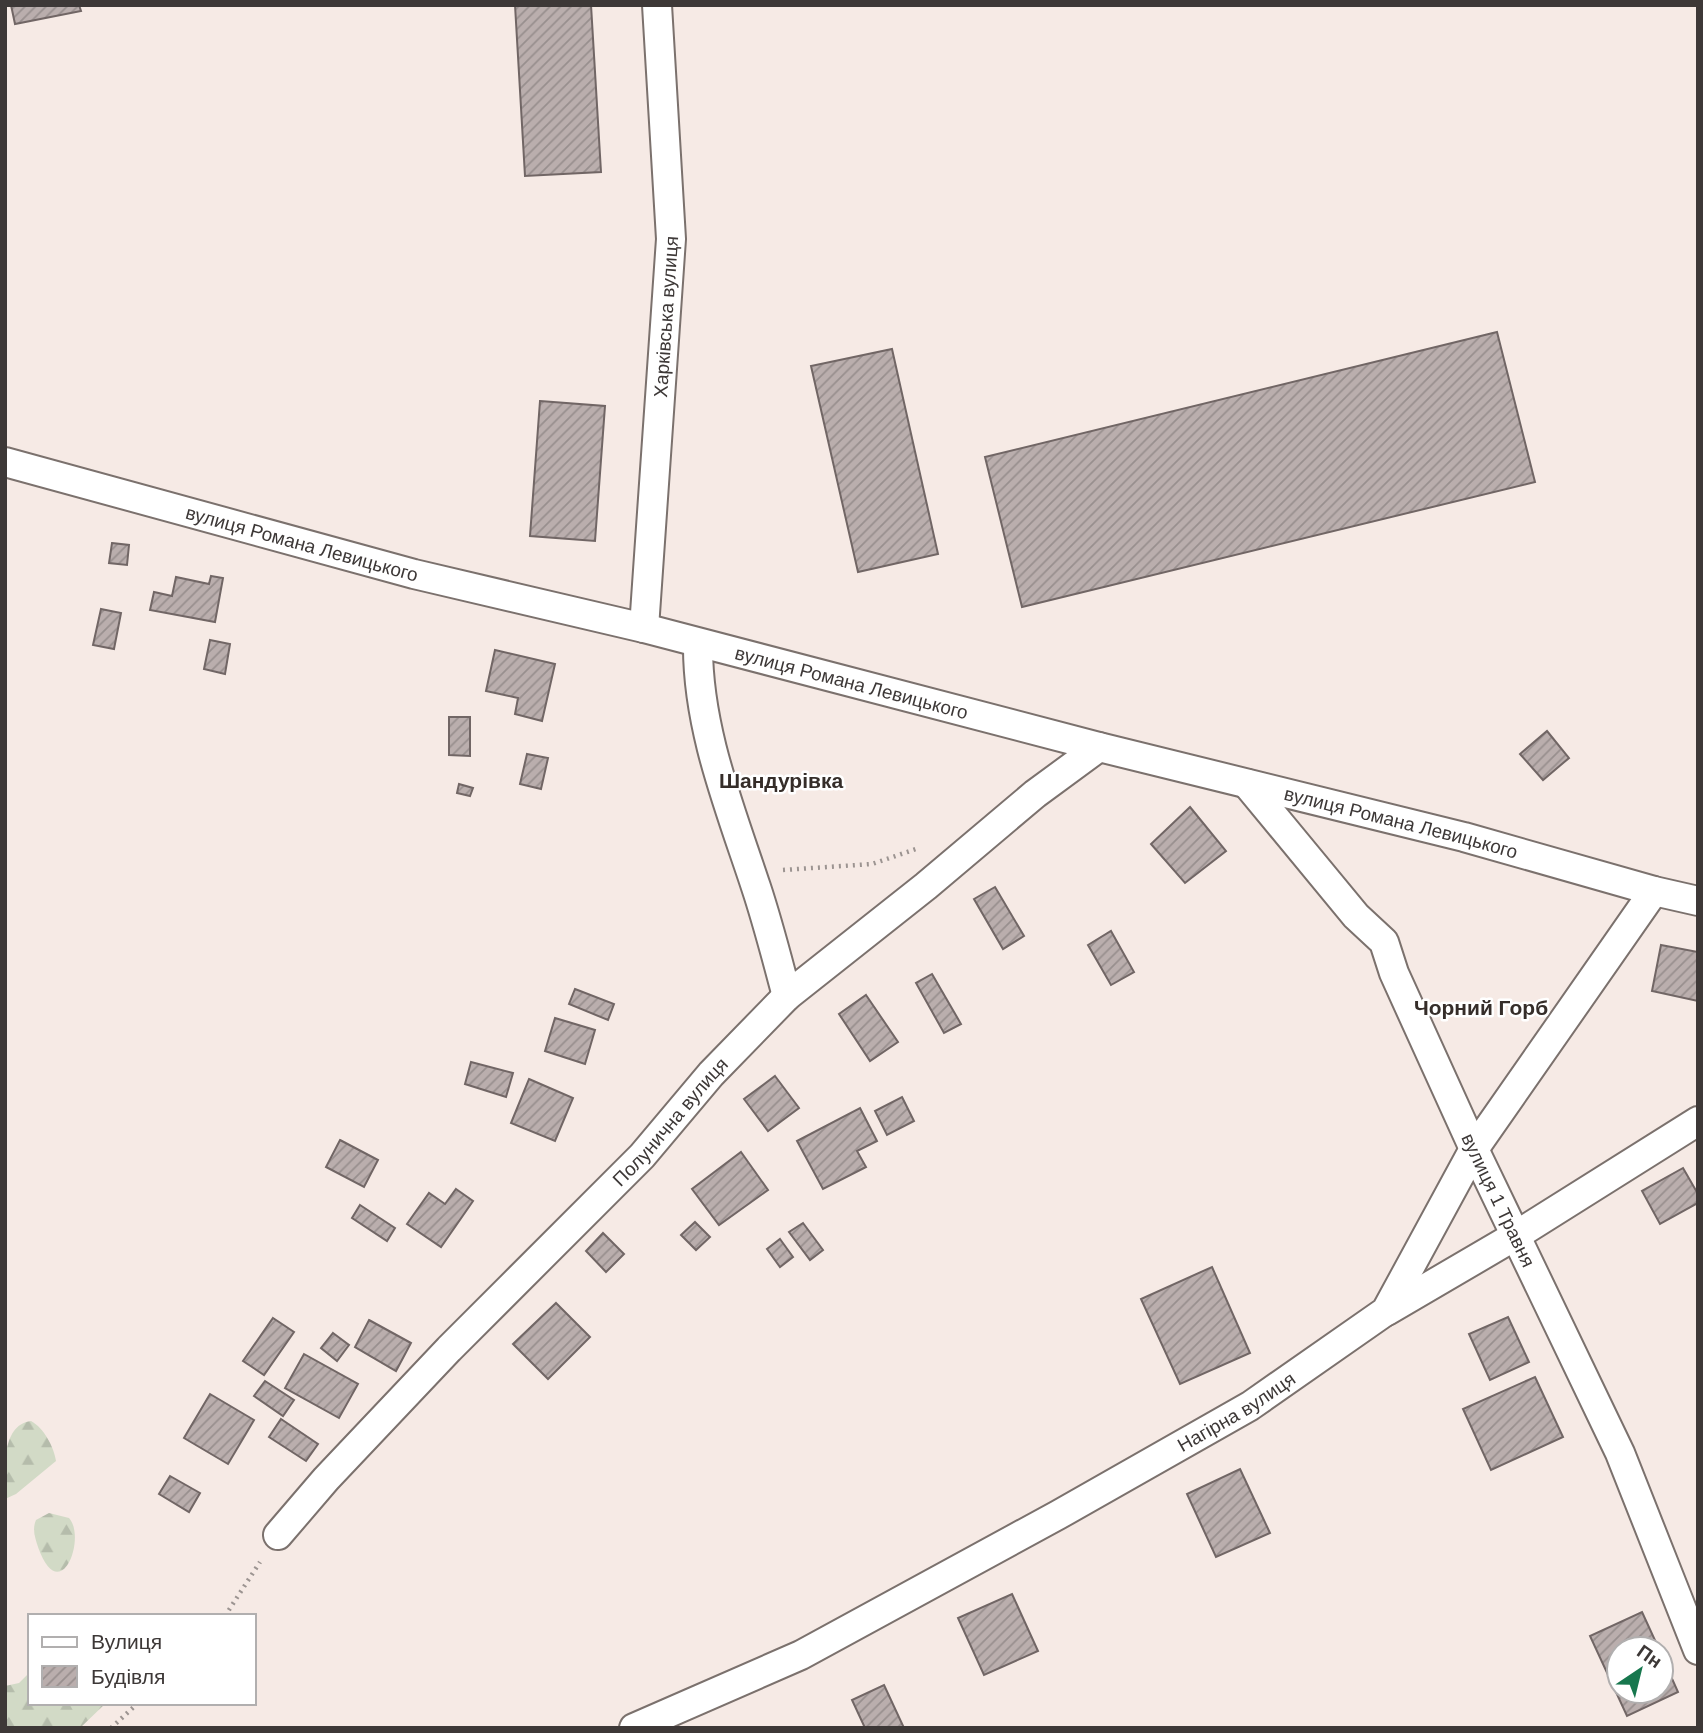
<svg xmlns="http://www.w3.org/2000/svg" width="1703" height="1733" font-family="Helvetica,sans-serif">
<style>
.forest{fill:url(#forest-firs)}
.building{fill:url(#building-hatch);stroke:#716665;stroke-width:2}
.lines{fill:none;stroke-linecap:round;stroke-linejoin:round}
.street-casing{stroke:#7b716d;stroke-width:32}
.path{stroke:#9c9491;stroke-width:4.5;stroke-dasharray:2 5;stroke-linecap:butt}
.street{stroke:#fff;stroke-width:28}
.labels{text-anchor:middle;stroke-width:5;stroke-linejoin:round;paint-order:stroke}
.street-label{font-size:19px;fill:#3d3837;stroke:#fff}
.neighbourhood-label{font-size:21px;font-weight:bold;fill:#352d29;stroke:#fff}
</style>
<defs>
<pattern id="forest-firs" width="22" height="20" patternUnits="userSpaceOnUse" patternTransform="scale(1.75)"><rect width="22" height="20" fill="#d2dac6"/><path d="M5 1l3.5 6h-7zM16 11l3.5 6h-7z" fill="#b5bcab"/></pattern>
<pattern id="building-hatch" width="6" height="6" patternUnits="userSpaceOnUse" patternTransform="scale(1.75)"><rect width="6" height="6" fill="#baaead"/><path d="M-1 1l2-2M0 6l6-6M5 7l2-2" fill="none" stroke="#988f8e"/></pattern>
</defs>
<rect width="100%" height="100%" fill="#f6eae5"/>
<!-- forest -->
<g class="forest">
<path d="M31,1421C44,1428 54,1447 56,1461L16,1494L5,1499C5,1473 0,1425 31,1421Z"/>
<path d="M49,1513L69,1518C87,1538 60,1609 38,1547C35,1538 32,1529 36,1520Z"/>
<polygon points="30,1672 30,1703 106,1703 80,1728 5,1728 5,1686 19,1683"/>
</g>
<!-- building -->
<g class="building">
<polygon points="11,5 79,5 81,11 15,24"/>
<polygon points="515,5 591,5 601,172 525,176"/>
<polygon points="1497,332 1535,482 1022,607 985,457"/>
<polygon points="892,349 938,554 858,572 811,366"/>
<polygon points="540,401 605,406 595,541 530,536"/>
<polygon points="112,543 129,545 127,565 109,563"/>
<polygon points="211,576 223,578 215,622 150,610 154,592 172,596 176,577 209,584"/>
<polygon points="101,609 121,613 114,649 93,645"/>
<polygon points="210,640 230,644 225,674 204,669"/>
<polygon points="495,650 555,664 542,721 515,714 518,698 486,691"/>
<polygon points="449,717 470,717 470,756 449,755"/>
<polygon points="1547,731 1569,758 1543,780 1520,754"/>
<polygon points="527,754 548,758 541,789 520,784"/>
<polygon points="459,784 473,788 470,796 457,793"/>
<polygon points="1190,807 1226,851 1185,883 1151,844"/>
<polygon points="995,887 1024,936 1003,949 974,899"/>
<polygon points="1111,931 1134,972 1111,985 1088,945"/>
<polygon points="1661,945 1698,952 1698,1001 1652,991"/>
<polygon points="932,974 961,1024 944,1033 916,983"/>
<polygon points="575,989 614,1004 608,1020 569,1004"/>
<polygon points="866,995 898,1042 870,1061 839,1014"/>
<polygon points="555,1018 595,1030 585,1064 545,1051"/>
<polygon points="471,1062 513,1073 506,1097 465,1084"/>
<polygon points="775,1076 799,1108 768,1131 744,1099"/>
<polygon points="529,1079 573,1098 555,1141 511,1123"/>
<polygon points="902,1097 914,1121 887,1135 875,1111"/>
<polygon points="860,1108 877,1141 857,1151 866,1167 823,1189 797,1141"/>
<polygon points="340,1140 378,1160 364,1187 326,1167"/>
<polygon points="741,1152 768,1190 719,1225 692,1189"/>
<polygon points="1683,1168 1698,1194 1698,1203 1660,1224 1642,1191"/>
<polygon points="456,1189 473,1201 441,1247 407,1224 429,1193 445,1204"/>
<polygon points="360,1205 395,1228 387,1241 352,1218"/>
<polygon points="695,1222 710,1237 696,1250 681,1235"/>
<polygon points="803,1223 823,1250 810,1260 789,1232"/>
<polygon points="603,1233 624,1254 606,1272 586,1251"/>
<polygon points="780,1239 793,1257 780,1267 767,1249"/>
<polygon points="1212,1267 1250,1353 1180,1384 1141,1299"/>
<polygon points="556,1303 590,1337 548,1379 513,1344"/>
<polygon points="1508,1317 1529,1362 1490,1380 1469,1334"/>
<polygon points="273,1318 294,1332 264,1375 243,1361"/>
<polygon points="369,1320 411,1343 396,1371 355,1347"/>
<polygon points="333,1333 349,1345 337,1361 321,1348"/>
<polygon points="304,1354 358,1384 339,1418 285,1388"/>
<polygon points="1535,1377 1563,1437 1491,1470 1463,1409"/>
<polygon points="265,1381 294,1400 283,1416 254,1396"/>
<polygon points="210,1394 254,1420 228,1464 184,1438"/>
<polygon points="281,1419 318,1444 306,1461 269,1437"/>
<polygon points="1240,1469 1270,1533 1216,1557 1187,1494"/>
<polygon points="170,1476 200,1493 189,1512 159,1494"/>
<polygon points="1012,1594 1038,1651 984,1675 958,1618"/>
<polygon points="1642,1612 1659,1649 1619,1649 1619,1691 1661,1691 1661,1654 1678,1692 1627,1716 1590,1636"/>
<polygon points="884,1685 904,1728 865,1728 852,1700"/>
</g>
<g class="lines">
<!-- street casing -->
<g class="street-casing">
<g id="street">
<path id="s1" d="M5,462L414,574L644,628L1099,747L1464,837L1654,891L1698,901"/>
<path id="s2" d="M644,628L671,239L657,5"/>
<path d="M698,643C697,728 730,808 756,887C768,923 777,959 787,996"/>
<path id="s3" d="M1247,784L1356,916L1384,942L1394,973L1474,1149L1620,1453L1698,1650"/>
<polyline points="1387,1311 1515,1236 1698,1121"/>
<path id="s4" d="M278,1535L326,1479L449,1349L642,1156L711,1074L787,996L926,886L1035,794L1099,747"/>
<path id="s5" d="M634,1728L801,1655L1058,1515L1250,1406L1386,1311L1474,1149L1654,891"/>
</g>
</g>
<!-- path -->
<g class="path">
<polyline points="783,870 872,864 919,848"/>
<polyline points="225,1616 260,1562"/>
<polyline points="111,1728 138,1703"/>
</g>
<!-- street -->
<use href="#street" class="street"/>
</g>
<g class="labels">
<!-- street labels -->
<g class="street-label">
<text dy="7" stroke="none"><textPath href="#s2" startOffset="312">Харківська вулиця</textPath></text>
<text dy="7" stroke="none"><textPath href="#s1" startOffset="308">вулиця Романа Левицького</textPath></text>
<text dy="7" stroke="none"><textPath href="#s1" startOffset="875">вулиця Романа Левицького</textPath></text>
<text dy="7" stroke="none"><textPath href="#s1" startOffset="1442">вулиця Романа Левицького</textPath></text>
<text dy="7" stroke="none"><textPath href="#s4" startOffset="570">Полунична вулиця</textPath></text>
<text dy="7" stroke="none"><textPath href="#s3" startOffset="492">вулиця 1 Травня</textPath></text>
<text dy="7" stroke="none"><textPath href="#s5" startOffset="681">Нагірна вулиця</textPath></text>
</g>
<!-- neighbourhood labels -->
<g class="neighbourhood-label">
<text x="781" y="788">Шандурівка</text>
<text x="1481" y="1015">Чорний Горб</text>
</g>
</g>
<!-- border -->
<rect width="1703" height="1733" fill="none" stroke="#3d3837" stroke-width="14"/>
<!-- legend -->
<rect x="28" y="1614" width="228" height="91" fill="#ffffff" stroke="#b1afaf" stroke-width="2"/>
<rect x="42" y="1637" width="35" height="10" fill="#ffffff" stroke="#b1afaf" stroke-width="2"/>
<text x="91" y="1649" font-size="21" fill="#3d3837">Вулиця</text>
<rect x="42" y="1666" width="35" height="21" fill="url(#building-hatch)" stroke="#b1afaf" stroke-width="2"/>
<text x="91" y="1684" font-size="21" fill="#3d3837">Будівля</text>
<!-- north arrow -->
<g transform="translate(1640 1670) rotate(35)"><circle r="33" fill="#ffffff" stroke="#b1afaf" stroke-width="2"/>
<path d="M0-5L12 26L0 18L-12 26Z" fill="#17774e"/>
<text y="-10" font-size="19" font-weight="bold" text-anchor="middle" fill="#3d3837">Пн</text>
</g>
</svg>
